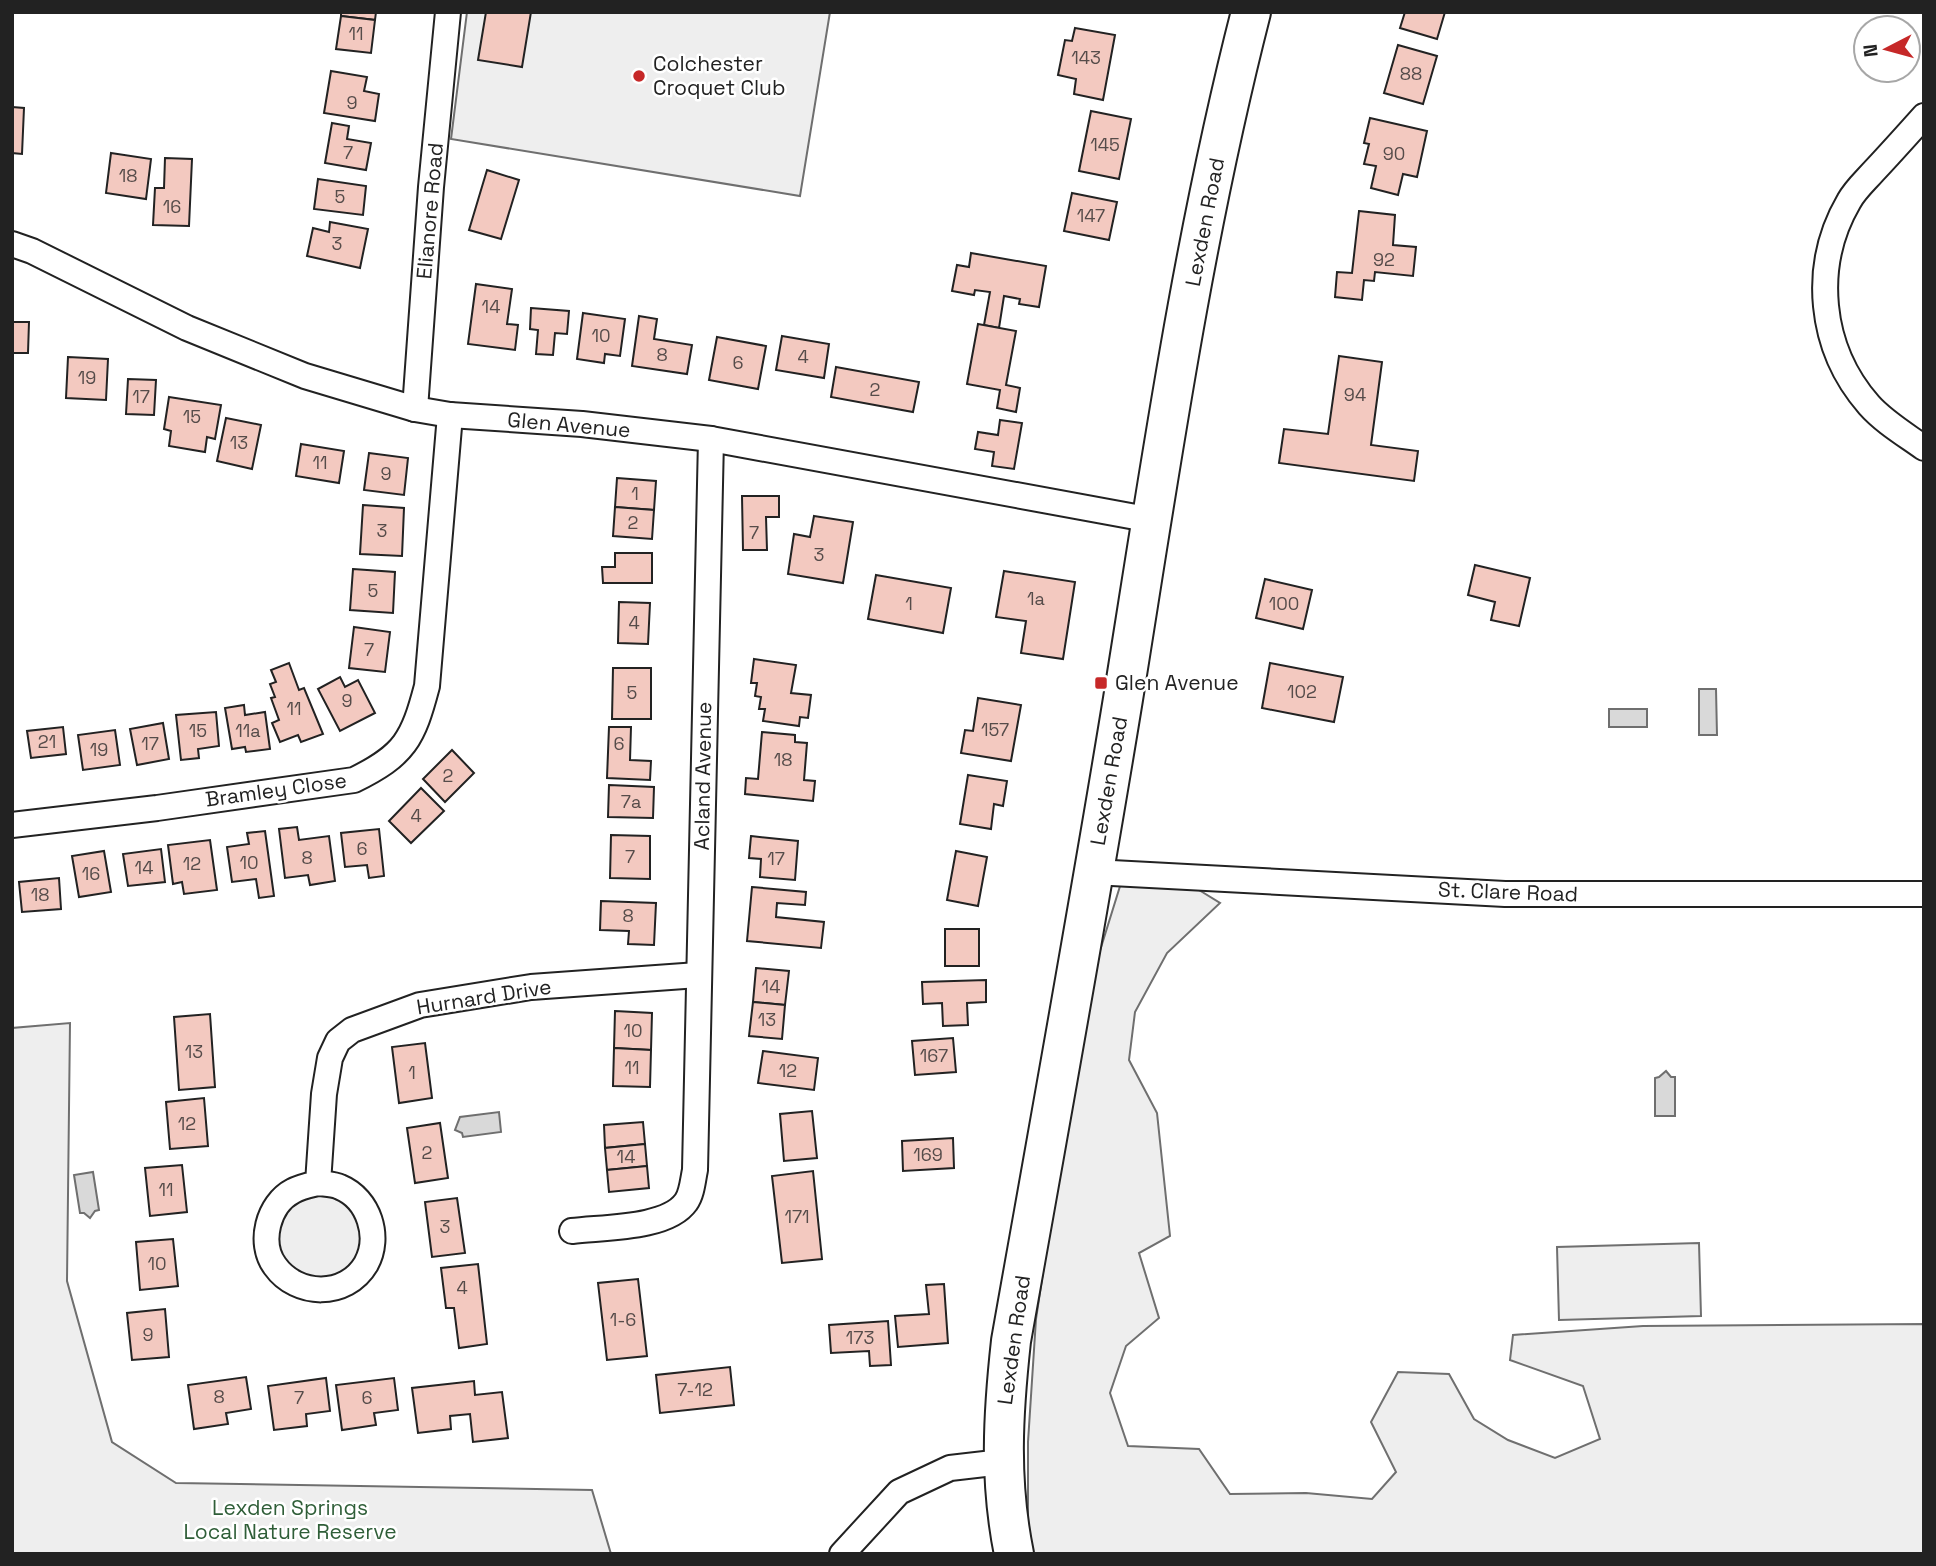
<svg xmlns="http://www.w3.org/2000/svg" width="1936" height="1566" font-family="'Space Grotesk',sans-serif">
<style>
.green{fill:#eee;stroke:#6f6f6f;stroke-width:2}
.water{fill:#d9d9d9;stroke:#6f6f6f;stroke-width:2}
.building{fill:#f3c9c0;stroke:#222;stroke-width:2}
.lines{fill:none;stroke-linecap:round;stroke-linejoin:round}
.street-casing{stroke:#222;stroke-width:28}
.primary-casing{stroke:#222;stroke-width:42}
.street{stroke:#fff;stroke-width:24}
.primary{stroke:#fff;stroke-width:38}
.poi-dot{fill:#c62828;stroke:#fff;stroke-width:2.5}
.labels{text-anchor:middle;stroke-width:5;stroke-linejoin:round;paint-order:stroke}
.number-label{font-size:18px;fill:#564c4a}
.poi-label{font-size:21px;fill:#222;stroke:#fff;text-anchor:start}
.street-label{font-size:21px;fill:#222;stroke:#fff}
.park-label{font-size:21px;fill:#2f5e38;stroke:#fff}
</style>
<rect width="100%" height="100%" fill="#fff"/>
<!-- green -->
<g class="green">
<polygon points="467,12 830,12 800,196 451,139"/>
<polygon points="1186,882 1220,903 1167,953 1135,1012 1129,1060 1157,1113 1170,1236 1139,1253 1159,1318 1126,1346 1110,1393 1128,1446 1199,1449 1230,1494 1306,1493 1372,1499 1396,1472 1371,1422 1398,1372 1449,1374 1474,1419 1508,1440 1555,1458 1600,1439 1583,1386 1510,1360 1513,1335 1643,1326 1924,1324 1924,1554 1028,1554 1028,1442 1036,1319 1060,1158 1094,970 1121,883"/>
<polygon points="70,1023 67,1281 112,1442 176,1483 592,1490 611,1554 12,1554 12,1028"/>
<polygon points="319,1191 348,1202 364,1229 359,1257 339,1277 311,1281 278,1257 274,1228 290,1201"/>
<polygon points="1699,1243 1701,1316 1559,1320 1557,1247"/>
</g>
<!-- water -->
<g class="water">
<polygon points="1699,689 1716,689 1717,735 1699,735"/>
<rect x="1609" y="709" width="38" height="18"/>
<polygon points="1666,1071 1671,1077 1675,1077 1675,1116 1655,1116 1655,1078 1659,1077"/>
<polygon points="499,1112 501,1132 463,1137 462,1133 455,1130 460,1117"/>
<polygon points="93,1172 99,1210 95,1211 90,1218 84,1213 80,1213 74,1175"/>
</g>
<!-- building -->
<g class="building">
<polygon points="341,12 376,12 375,20 341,16"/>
<polygon points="486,12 531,12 522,67 478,60"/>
<polygon points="1405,12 1445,12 1437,39 1400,28"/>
<polygon points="341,16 375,20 371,53 336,49"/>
<polygon points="1075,28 1115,35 1103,100 1074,94 1076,79 1058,75 1065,40 1072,41"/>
<polygon points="1398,45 1437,56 1423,104 1384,93"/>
<polygon points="331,71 367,77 364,91 379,94 375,121 324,113"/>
<polygon points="12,107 24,108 22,154 12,153"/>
<polygon points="1091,111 1131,119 1119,179 1079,171"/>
<polygon points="1370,118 1427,131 1417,177 1403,174 1398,195 1371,188 1376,166 1364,164 1369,144 1364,143"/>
<polygon points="332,123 349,126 347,139 371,143 366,170 325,163"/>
<polygon points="111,153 151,159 146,199 106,193"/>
<polygon points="165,158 192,159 189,226 153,225 155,188 164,188"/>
<polygon points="487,170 519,180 501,239 469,230"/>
<polygon points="318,179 366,186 363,215 314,209"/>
<polygon points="1072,193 1117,202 1109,240 1064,231"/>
<polygon points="1359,211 1395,215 1393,245 1416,247 1413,276 1375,272 1374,281 1364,280 1362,300 1335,297 1337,272 1352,273"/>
<polygon points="330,222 368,229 360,268 307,256 313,228 329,232"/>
<polygon points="971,253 1046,266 1039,307 1019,304 1020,299 1004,296 999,328 984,325 990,292 975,290 974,295 952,291 957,265 969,267"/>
<polygon points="476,284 512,289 507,324 518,325 515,350 468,344"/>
<polygon points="531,308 569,311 567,334 555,333 553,355 536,354 538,330 530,329"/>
<polygon points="583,313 625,319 620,356 605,354 604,363 577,359"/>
<polygon points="639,316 657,319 654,339 692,345 687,374 632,366"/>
<polygon points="12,322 29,322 28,353 12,353"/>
<polygon points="978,324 1016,331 1006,385 1020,388 1016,412 997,408 1000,390 967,384"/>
<polygon points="782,336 829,344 824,378 776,370"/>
<polygon points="717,337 766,346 758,389 709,380"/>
<polygon points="1339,356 1382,362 1371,445 1418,451 1414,481 1279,463 1284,429 1328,434"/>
<polygon points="68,357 108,359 106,400 66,398"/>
<polygon points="836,367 919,382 913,412 831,397"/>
<polygon points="128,379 156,380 154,415 126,414"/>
<polygon points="169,397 221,405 215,439 207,437 205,452 169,446 171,431 164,429"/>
<polygon points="226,418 261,425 252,469 217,461"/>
<polygon points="1000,420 1022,423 1014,469 992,466 994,452 975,449 978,432 998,435"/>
<polygon points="301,444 344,451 339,483 296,476"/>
<polygon points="369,453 408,458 404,495 364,490"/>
<polygon points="617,478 656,481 654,510 615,507"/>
<polygon points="742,496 779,496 779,517 766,517 767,550 743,550"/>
<polygon points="363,505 404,508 402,556 360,554"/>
<polygon points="615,507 654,510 652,539 613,536"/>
<polygon points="814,516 853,522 843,583 788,574 794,534 810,537"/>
<polygon points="615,553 652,553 652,583 603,583 602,567 615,567"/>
<polygon points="1475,565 1530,578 1519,626 1491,620 1495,602 1468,595"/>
<polygon points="353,569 395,572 393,613 350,610"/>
<polygon points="1004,571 1075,582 1063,659 1021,653 1026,621 996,617"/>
<polygon points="876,575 951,588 943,633 868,619"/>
<polygon points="1265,579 1312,590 1303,629 1256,618"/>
<polygon points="619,602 650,603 648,644 618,643"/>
<polygon points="354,627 390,632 385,672 349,668"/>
<polygon points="754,659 796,665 791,693 811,695 808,718 800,717 799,726 763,721 765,709 759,709 761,697 755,696 757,683 751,683"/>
<polygon points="289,663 299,690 304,688 323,734 301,742 298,735 280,742 272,723 279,720 271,698 275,697 270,684 276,682 271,670"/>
<polygon points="1270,663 1343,677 1334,722 1262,708"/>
<polygon points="613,668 651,668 651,719 612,719"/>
<polygon points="340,677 345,687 358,680 375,713 340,731 318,689"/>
<polygon points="978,698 1021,705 1011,761 961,753 965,730 973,731"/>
<polygon points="244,705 245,715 265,712 270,749 246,752 245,747 232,749 225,708"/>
<polygon points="216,712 219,746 198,749 199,758 181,760 176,715"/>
<polygon points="163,723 169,759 137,765 130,729"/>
<polygon points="63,727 66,754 31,758 27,731"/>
<polygon points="609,727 631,727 630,760 651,761 650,780 607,778"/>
<polygon points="115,730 120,765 83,770 78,735"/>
<polygon points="762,732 795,735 795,742 807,743 804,780 815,781 813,801 745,794 746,778 758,779"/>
<polygon points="452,750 474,773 445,802 423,779"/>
<polygon points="968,775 1007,781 1003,806 994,804 991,829 960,824"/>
<polygon points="609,785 654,787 653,818 608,817"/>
<polygon points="421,788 444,811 411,843 389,821"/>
<polygon points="297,827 299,840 329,836 335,881 310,885 308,875 285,878 279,829"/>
<polygon points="379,829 384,876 369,878 367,865 345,867 341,833"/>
<polygon points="265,831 274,896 259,898 256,879 232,882 227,847 249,844 247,833"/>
<polygon points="611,835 650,836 650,879 610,878"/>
<polygon points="751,836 798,841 795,880 760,877 761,859 749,858"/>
<polygon points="210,840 217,890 184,894 182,882 173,884 168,845"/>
<polygon points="161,849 165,882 128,886 123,854"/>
<polygon points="104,851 111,892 79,897 72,856"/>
<polygon points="956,851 987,857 978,906 947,900"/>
<polygon points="59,878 61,909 22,912 19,882"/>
<polygon points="752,887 806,892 805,905 777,903 776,917 824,922 821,948 747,941"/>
<polygon points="601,901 656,903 654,945 628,944 629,931 600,930"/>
<rect x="945" y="929" width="34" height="37"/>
<polygon points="756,968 789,971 785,1005 753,1002"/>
<polygon points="986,980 986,1002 967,1003 968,1025 943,1026 942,1003 923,1004 922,982"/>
<polygon points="753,1002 785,1005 782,1039 749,1036"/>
<polygon points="615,1011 652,1013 651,1050 614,1048"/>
<polygon points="210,1014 215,1087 179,1090 174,1017"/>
<polygon points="953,1038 956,1072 915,1075 912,1041"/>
<polygon points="425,1043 432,1098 399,1103 392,1047"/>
<polygon points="614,1048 651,1050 650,1087 613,1086"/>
<polygon points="763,1051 818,1058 814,1090 758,1083"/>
<polygon points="204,1098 208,1146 170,1149 166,1102"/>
<polygon points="812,1111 817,1158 784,1161 780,1114"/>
<polygon points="643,1122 645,1144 605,1148 604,1125"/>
<polygon points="440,1123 448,1178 415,1183 407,1128"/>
<polygon points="953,1138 954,1168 903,1171 902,1141"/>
<polygon points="645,1144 647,1166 607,1170 605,1148"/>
<polygon points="182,1165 187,1212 150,1216 145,1168"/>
<polygon points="647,1166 649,1188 609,1192 607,1170"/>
<polygon points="813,1171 822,1259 782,1263 772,1176"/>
<polygon points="457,1198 465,1253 432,1257 425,1202"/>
<polygon points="173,1239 178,1286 140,1290 136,1242"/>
<polygon points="478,1264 487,1344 459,1348 454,1308 446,1308 441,1268"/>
<polygon points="638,1279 647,1356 607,1360 598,1283"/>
<polygon points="944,1284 948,1343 898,1347 895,1316 929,1314 926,1285"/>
<polygon points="165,1309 169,1357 132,1360 127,1313"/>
<polygon points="888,1321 891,1365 870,1366 869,1351 831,1353 829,1325"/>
<polygon points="730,1367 734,1405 660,1413 656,1375"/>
<polygon points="246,1377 251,1409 226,1413 228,1424 194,1429 188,1385"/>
<polygon points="326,1378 330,1411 306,1414 307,1426 274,1430 268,1386"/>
<polygon points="394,1378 398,1410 374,1413 376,1425 342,1430 336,1385"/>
<polygon points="474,1381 475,1395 502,1392 508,1438 473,1442 470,1414 450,1416 451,1429 418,1433 412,1388"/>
</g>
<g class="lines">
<!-- street casing -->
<g class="street-casing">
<g id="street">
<path d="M1924,116C1907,135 1890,154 1873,172C1865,181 1855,190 1849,201C1811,266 1819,348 1869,405C1884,422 1906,435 1924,448"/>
<polyline points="12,244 32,251 187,328 305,376 415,409 450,415 582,424 711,439 1152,520"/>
<polyline points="415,409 431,187 448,12"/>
<path d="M12,825L157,808L354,780C405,755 413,739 427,686L450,415"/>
<polyline points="1093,872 1505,894 1924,894"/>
<path d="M318,1183C310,1185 300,1187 293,1191C268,1204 258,1243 275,1266C297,1297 346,1298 366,1264C381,1237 369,1199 340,1187C334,1184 325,1184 318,1183L324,1094L330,1058L338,1041L352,1030L420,1005L531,987L698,975"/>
<path d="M572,1231C603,1227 667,1229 686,1202C692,1194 693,1179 695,1170L711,439"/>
<polyline points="842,1554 899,1492 950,1468 1002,1462"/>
</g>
</g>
<!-- primary casing -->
<g class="primary-casing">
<path id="primary" d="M1014,1554C999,1480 1003,1414 1011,1341C1049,1127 1088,913 1123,699C1160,469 1193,238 1251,12"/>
</g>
<!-- street -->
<use href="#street" class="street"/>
<!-- primary -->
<use href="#primary" class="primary"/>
</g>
<!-- markers -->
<g class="poi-dot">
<circle cx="639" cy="76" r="7"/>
<rect x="1094" y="676" width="14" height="14" rx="3.5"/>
</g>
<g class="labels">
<!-- number labels -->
<g class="number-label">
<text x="356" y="40">11</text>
<text x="1086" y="64">143</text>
<text x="1411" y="80">88</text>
<text x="352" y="109">9</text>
<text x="1105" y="151">145</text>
<text x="348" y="159">7</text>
<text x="1394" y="160">90</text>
<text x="128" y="182">18</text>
<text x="340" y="203">5</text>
<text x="172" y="213">16</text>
<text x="1091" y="222">147</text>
<text x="337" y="250">3</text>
<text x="1384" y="266">92</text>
<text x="491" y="313">14</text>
<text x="601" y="342">10</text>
<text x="662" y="361">8</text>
<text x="803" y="363">4</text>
<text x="738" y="369">6</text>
<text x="87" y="384">19</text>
<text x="875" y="396">2</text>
<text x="1355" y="401">94</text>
<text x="141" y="403">17</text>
<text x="192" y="423">15</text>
<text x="239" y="449">13</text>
<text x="320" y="469">11</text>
<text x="386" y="480">9</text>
<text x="635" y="500">1</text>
<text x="633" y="529">2</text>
<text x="382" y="537">3</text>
<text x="754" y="539">7</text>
<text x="819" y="561">3</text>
<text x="373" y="597">5</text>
<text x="1036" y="605">1a</text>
<text x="909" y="610">1</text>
<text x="1284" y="610">100</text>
<text x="634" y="629">4</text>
<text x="369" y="656">7</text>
<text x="1302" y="698">102</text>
<text x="632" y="699">5</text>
<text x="347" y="707">9</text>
<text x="294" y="715">11</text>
<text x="995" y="736">157</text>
<text x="198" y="737">15</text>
<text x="248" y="737">11a</text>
<text x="47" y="748">21</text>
<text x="150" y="750">17</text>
<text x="619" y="750">6</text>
<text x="99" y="756">19</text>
<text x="783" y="766">18</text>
<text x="448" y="782">2</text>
<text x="631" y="808">7a</text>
<text x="416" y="822">4</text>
<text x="362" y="855">6</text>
<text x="630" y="863">7</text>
<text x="307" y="864">8</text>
<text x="776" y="865">17</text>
<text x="249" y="869">10</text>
<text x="192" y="870">12</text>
<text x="144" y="874">14</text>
<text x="91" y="880">16</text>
<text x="40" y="901">18</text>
<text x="628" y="922">8</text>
<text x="771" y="993">14</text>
<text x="767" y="1026">13</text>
<text x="633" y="1037">10</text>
<text x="194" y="1058">13</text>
<text x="934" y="1062">167</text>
<text x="632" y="1074">11</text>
<text x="788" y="1077">12</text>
<text x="412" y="1079">1</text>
<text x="187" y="1130">12</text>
<text x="427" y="1159">2</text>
<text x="928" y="1161">169</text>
<text x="626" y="1163">14</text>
<text x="166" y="1196">11</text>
<text x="797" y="1223">171</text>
<text x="445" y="1233">3</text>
<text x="157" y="1270">10</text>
<text x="462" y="1294">4</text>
<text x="623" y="1326">1-6</text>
<text x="148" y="1341">9</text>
<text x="860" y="1344">173</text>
<text x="695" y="1396">7-12</text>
<text x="219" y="1403">8</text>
<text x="299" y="1404">7</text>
<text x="367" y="1404">6</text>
</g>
<!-- poi labels -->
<g class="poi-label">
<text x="653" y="71">Colchester<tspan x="653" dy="24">Croquet Club</tspan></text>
<text x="1115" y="690">Glen Avenue</text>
</g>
<!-- street labels -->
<g class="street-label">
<text transform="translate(430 211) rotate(-85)" y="7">Elianore Road</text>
<text transform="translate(1205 222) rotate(-79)" y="7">Lexden Road</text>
<text transform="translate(569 425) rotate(5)" y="7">Glen Avenue</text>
<text transform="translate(703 776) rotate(-89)" y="7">Acland Avenue</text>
<text transform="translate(1109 781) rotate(-80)" y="7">Lexden Road</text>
<text transform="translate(276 790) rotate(-8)" y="7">Bramley Close</text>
<text transform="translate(1508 892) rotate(2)" y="7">St. Clare Road</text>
<text transform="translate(484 997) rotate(-9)" y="7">Hurnard Drive</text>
<text transform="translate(1014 1340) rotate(-82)" y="7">Lexden Road</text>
</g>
<!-- park labels -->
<g class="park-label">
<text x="290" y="1515">Lexden Springs<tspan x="290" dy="24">Local Nature Reserve</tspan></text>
</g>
</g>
<!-- border -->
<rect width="1936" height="1566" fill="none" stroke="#222222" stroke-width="28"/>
<!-- north arrow -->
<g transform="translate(1887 49) rotate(264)"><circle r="33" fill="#ffffff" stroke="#a7a7a7" stroke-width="2"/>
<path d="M0-5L12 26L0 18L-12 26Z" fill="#c62828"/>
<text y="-10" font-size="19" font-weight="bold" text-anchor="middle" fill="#222222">N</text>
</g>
</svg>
